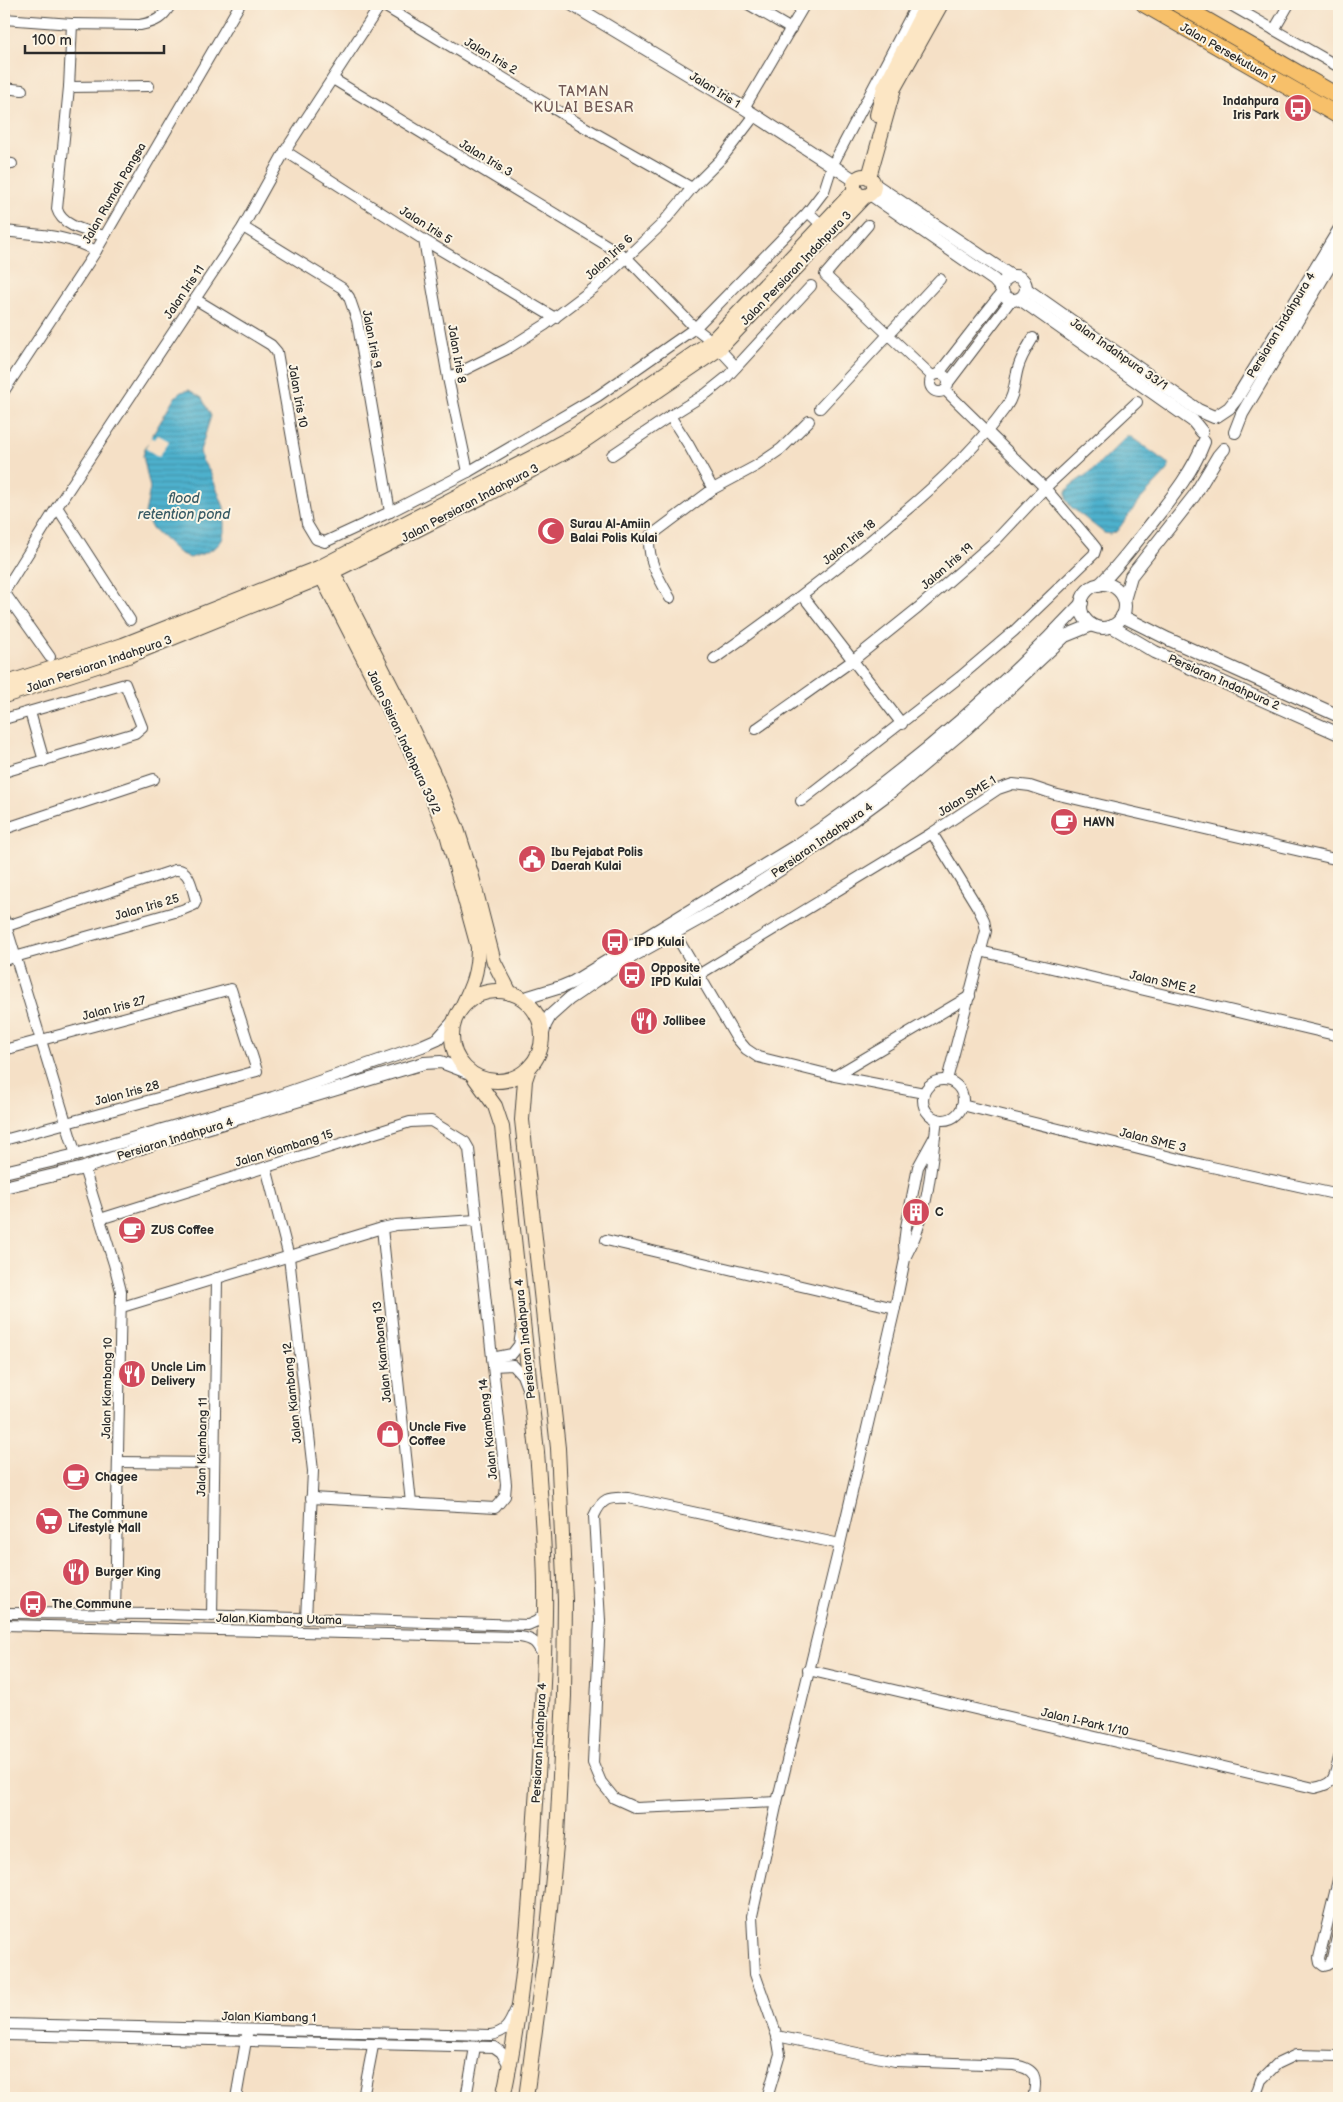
<svg xmlns="http://www.w3.org/2000/svg" width="1343" height="2102" font-family="'Balsamiq Sans',sans-serif">
<style>
.water{fill:url(#water-rules);stroke:#3c6e7c}
.pier{fill:#f5e0c6}
.lines{fill:none;stroke-linecap:round;stroke-linejoin:round}
.minor-casing{stroke:#494642;stroke-width:12}
.tertiary-casing{stroke:#494642;stroke-width:14}
.secondary-casing{stroke:#494642;stroke-width:16}
.trunk-casing{stroke:#494642;stroke-width:18}
.minor{stroke:#fff;stroke-width:10}
.tertiary{stroke:#fff;stroke-width:12}
.secondary{stroke:#fce6c4;stroke-width:14}
.trunk{stroke:#f7c06b;stroke-width:16}
.labels{text-anchor:middle;stroke-width:4;stroke-linejoin:round;paint-order:stroke}
.street-label{font-size:12px;fill:#2b2b2b;stroke:#fcf5e5}
.poi-label{font-size:12px;font-weight:bold;fill:#2b2b2b;stroke:#fcf5e5;text-anchor:start}
.neighbourhood-label{font-size:14px;letter-spacing:1px;fill:#705855;stroke:#fcf5e5}
.water-label{font-size:14px;font-style:italic;fill:#375a64;stroke:#fcf5e5}
</style>
<defs>
<pattern id="water-rules" width="6" height="5" patternUnits="userSpaceOnUse" patternTransform="scale(1.25)"><rect width="6" height="5" fill="#4eb1cd"/><path d="M0 2.5h6" fill="none" stroke="#4190a7"/></pattern>
</defs>
<rect width="100%" height="100%" fill="#fcf5e5"/>
<filter id="ink" filterUnits="userSpaceOnUse"><feTurbulence type="fractalNoise" baseFrequency=".02" numOctaves="2"/><feDisplacementMap in="SourceGraphic" scale="10" xChannelSelector="R" yChannelSelector="G"/><feConvolveMatrix kernelMatrix="1 2 1 2 8 2 1 2 1" color-interpolation-filters="sRGB"/></filter>
<filter id="wash" filterUnits="userSpaceOnUse"><feTurbulence type="fractalNoise" baseFrequency=".0096" numOctaves="4" result="noise"/><feDisplacementMap in="SourceGraphic" scale="20" xChannelSelector="R" yChannelSelector="G"/><feGaussianBlur stdDeviation="1.12" result="paint"/><feColorMatrix in="noise" values="0 0 0 0 0 0 0 0 0 0 0 0 0 0 0 0 0 1.4 0 .05"/><feComposite in="paint" operator="in"/></filter>
<g filter="url(#wash)">
<rect width="100%" height="100%" fill="#f5e0c6"/>
<!-- water -->
<g class="water">
<polygon points="189,390 202,398 211,416 200,451 202,460 210,472 224,507 224,532 222,540 216,547 205,553 190,558 179,553 151,527 145,514 150,488 143,456 145,448 175,397 181,392"/>
<polygon points="1126,437 1131,437 1166,462 1169,466 1168,470 1139,501 1117,531 1110,534 1104,533 1071,507 1066,500 1066,492 1070,486 1093,470"/>
</g>
<!-- pier -->
<polygon class="pier" points="158,435 169,441 159,457 145,448 148,443 146,441 147,439 149,440 151,437 155,439"/>
</g>
<g filter="url(#ink)">
<g class="lines">
<!-- minor casing -->
<g class="minor-casing">
<g id="minor">
<polyline points="381,4 581,125 692,188"/>
<polyline points="748,4 791,29"/>
<polyline points="1229,4 1339,67"/>
<polyline points="4,19 72,24"/>
<polyline points="1274,30 1289,4"/>
<polyline points="333,79 626,257 695,328 712,341 736,367"/>
<path d="M149,86L69,87L72,24L140,25C156,22 163,18 171,4"/>
<path d="M69,87L57,209C62,227 88,231 104,236"/>
<polyline points="4,88 22,90"/>
<polyline points="744,108 805,4"/>
<polyline points="285,151 424,240 555,318"/>
<polyline points="4,163 12,164"/>
<polyline points="808,212 827,230"/>
<polyline points="868,225 825,275 932,376"/>
<polyline points="243,227 342,288 349,297 357,320 390,512"/>
<path d="M4,231C38,235 64,234 96,251"/>
<polyline points="424,240 448,378 468,472"/>
<polyline points="195,299 271,345 277,352 307,524 316,539 325,542 390,512 468,472 598,396 695,328 808,212 824,191 832,166 916,6"/>
<polyline points="939,373 1002,292"/>
<circle cx="939" cy="383" r="9"/>
<polyline points="448,378 507,349 545,325 594,288 661,225 692,188 722,158 755,115"/>
<polyline points="948,383 1011,300"/>
<polyline points="4,391 96,251 240,4"/>
<polyline points="820,408 940,279"/>
<polyline points="612,455 670,416"/>
<polyline points="713,489 688,444 670,416 707,393 727,377 811,286"/>
<polyline points="57,507 130,620"/>
<polyline points="4,592 57,507 243,227 285,151 381,4"/>
<polyline points="4,592 50,657"/>
<polyline points="803,596 902,724"/>
<path d="M670,598C658,577 648,561 649,537L713,489L756,466L781,449L809,421"/>
<path d="M714,659C779,613 842,566 903,513C940,482 977,447 1006,407C1015,395 1014,382 1018,368C1021,357 1027,348 1033,338"/>
<polyline points="30,712 44,761"/>
<polyline points="4,719 125,684 142,727 135,733 4,772"/>
<polyline points="756,729 852,661 918,608 995,541 1045,488 1137,402"/>
<polyline points="801,801 960,677 1014,631 1094,554 1096,548 1092,543 1045,488 945,390"/>
<polyline points="4,829 154,779"/>
<polyline points="932,833 978,908 984,920 986,931 947,1080"/>
<polyline points="4,919 76,1155"/>
<path d="M4,927L175,870C190,868 192,889 196,901L194,905L182,910L4,960"/>
<polyline points="675,934 735,1036 746,1049 758,1057 835,1076 924,1093"/>
<polyline points="980,951 1339,1036"/>
<polyline points="700,974 932,833 998,789 1013,784 1030,786 1054,794 1339,860"/>
<polyline points="4,1050 231,989 257,1071 4,1140"/>
<polyline points="835,1076 970,996"/>
<circle cx="943" cy="1100" r="20"/>
<polyline points="962,1105 1203,1165 1339,1195"/>
<path d="M935,1136L918,1167L906,1227L904,1243L905,1259L895,1308L840,1544L777,1802L752,1916L755,1974L777,2036L895,2061L1014,2065C1036,2069 1038,2077 1033,2098"/>
<polyline points="266,1167 289,1257 313,1471 306,1619"/>
<polyline points="84,1168 114,1264 121,1291 115,1615"/>
<polyline points="100,1219 410,1122 431,1121 465,1142 469,1149 506,1484 505,1496 495,1508 311,1498"/>
<polyline points="382,1228 411,1503"/>
<polyline points="606,1240 895,1308"/>
<path d="M905,1258C929,1214 931,1168 937,1119"/>
<polyline points="122,1307 382,1228 396,1225 477,1220"/>
<polyline points="492,1358 512,1354 519,1345 521,1333"/>
<polyline points="493,1366 513,1365 522,1375 527,1388"/>
<polyline points="118,1462 214,1463"/>
<polyline points="4,1613 165,1614 528,1625 537,1621 545,1612"/>
<polyline points="212,1616 217,1278"/>
<path d="M4,1625L520,1637C534,1639 537,1643 543,1656"/>
<path d="M808,1670L1314,1788C1336,1784 1334,1777 1339,1758"/>
<path d="M777,1802L636,1808L614,1798L601,1782L593,1763L600,1621L594,1516C602,1498 608,1497 628,1498L840,1544"/>
<polyline points="1339,1876 1319,1958 1320,1963 1324,1966 1328,1965 1331,1962 1339,1930"/>
<path d="M4,2024L491,2035C506,2032 509,2025 515,2011"/>
<polyline points="4,2035 494,2047 501,2052 510,2067"/>
<polyline points="236,2098 247,2035"/>
<polyline points="363,2098 373,2046"/>
<polyline points="466,2098 475,2047"/>
<polyline points="767,2098 780,2054 777,2036"/>
<polyline points="1255,2098 1261,2080 1277,2064 1296,2055 1339,2056"/>
</g>
</g>
<!-- tertiary casing -->
<g class="tertiary-casing">
<g id="tertiary">
<polyline points="571,4 744,108 856,181"/>
<polyline points="874,184 1011,276"/>
<polyline points="870,194 994,280 1001,288"/>
<circle cx="1014" cy="288" r="12"/>
<polyline points="1026,289 1198,410 1214,417"/>
<polyline points="1020,299 1193,421 1202,432"/>
<polyline points="1217,416 1229,408 1237,398 1339,230"/>
<polyline points="1235,432 1242,414 1339,250"/>
<circle cx="1103" cy="606" r="22"/>
<path d="M1099,585C1117,568 1131,548 1147,529C1168,502 1192,474 1204,442"/>
<polyline points="1124,600 1131,576 1194,496 1218,456 1224,449"/>
<polyline points="1122,616 1168,639 1339,716"/>
<polyline points="1111,626 1155,652 1339,734"/>
<path d="M522,999L561,987L573,982L799,844C902,775 997,694 1082,603"/>
<polyline points="542,1038 545,1025 550,1016 569,999 631,957 728,903 820,844 892,791 967,728 1065,636 1092,625"/>
<polyline points="4,1172 76,1155 273,1098 422,1046 438,1039 455,1020"/>
<polyline points="4,1187 84,1168 156,1143 424,1063 441,1062 472,1074"/>
</g>
</g>
<!-- secondary casing -->
<g class="secondary-casing">
<g id="secondary">
<polyline points="877,115 884,88 927,4"/>
<circle cx="864" cy="186" r="10"/>
<polyline points="869,177 894,88 941,4"/>
<polyline points="329,565 394,692 432,771 457,829 471,873 494,962 510,993"/>
<path d="M319,571L423,775L447,834L478,947C478,973 472,986 461,1009"/>
<polyline points="4,684 123,645 318,568 574,436 712,341 855,190"/>
<polyline points="4,696 128,656 322,577 486,495 578,445 719,349 865,196"/>
<circle cx="497" cy="1036" r="45"/>
<path d="M472,1074L495,1106L502,1127L537,1452C541,1505 546,1560 545,1614C544,1682 540,1750 535,1817C530,1911 523,2006 503,2098"/>
<polyline points="526,2098 547,1939 557,1836 564,1696 565,1600 558,1448 522,1120 525,1080 529,1068"/>
</g>
</g>
<!-- trunk casing -->
<g class="trunk-casing">
<g id="trunk">
<polyline points="1144,4 1339,116"/>
<polyline points="1178,4 1339,97"/>
</g>
</g>
<!-- minor -->
<use href="#minor" class="minor"/>
<!-- tertiary -->
<use href="#tertiary" class="tertiary"/>
<!-- secondary -->
<use href="#secondary" class="secondary"/>
<!-- trunk -->
<use href="#trunk" class="trunk"/>
</g>
</g>
<!-- icons -->
<defs>
<g id="bus-disc" transform="scale(1.4375)"><circle r="9.5" fill="#d1495b" stroke="#fcf5e5"/><path d="M-5-6H5V4H4V6H2V4H-2V6H-4V4H-5ZM-3.5-4V0h7V-4ZM-3.5 1.2v1.5H-2V1.2ZM2 1.2v1.5H3.5V1.2Z" fill="#fff"/></g>
<g id="mosque-disc" transform="scale(1.4375)"><circle r="9.5" fill="#d1495b" stroke="#fcf5e5"/><path d="M3.5-4.9A6 6 0 1 0 3.5 4.9A5 5 0 1 1 3.5-4.9Z" fill="#fff"/></g>
<g id="cafe-disc" transform="scale(1.4375)"><circle r="9.5" fill="#d1495b" stroke="#fcf5e5"/><path d="M-5.5-4.5H6V0H3Q3 3.5 0 3.5H-2.5Q-5.5 3.5-5.5 0ZM3-3.2v2h1.7v-2ZM-6 4.5H4V6H-6Z" fill="#fff"/></g>
<g id="civic-disc" transform="scale(1.4375)"><circle r="9.5" fill="#d1495b" stroke="#fcf5e5"/><path d="M-.6-6.5H3V-4.5H.6V-3L4-1V1h2V6H-6V1h2V-1L-.6-3ZM-1.2 2.5V6h2.4V2.5Z" fill="#fff"/></g>
<g id="restaurant-disc" transform="scale(1.4375)"><circle r="9.5" fill="#d1495b" stroke="#fcf5e5"/><path d="M-5-6h1v4h1v-4h1v4h1v-4h1v5L-1.5 .5V6h-2V.5L-5-1ZM5-6V6H3V1.5H1.5Q1.5-4 5-6Z" fill="#fff"/></g>
<g id="building-disc" transform="scale(1.4375)"><circle r="9.5" fill="#d1495b" stroke="#fcf5e5"/><path d="M-4-6H4V6H1V3H-1V6H-4ZM-2.5-4.3h1.7v1.8h-1.7ZM.8-4.3h1.7v1.8H.8ZM-2.5-1h1.7V.8h-1.7ZM.8-1h1.7V.8H.8Z" fill="#fff"/></g>
<g id="shop-disc" transform="scale(1.4375)"><circle r="9.5" fill="#d1495b" stroke="#fcf5e5"/><path d="M-5-2.5h2.3a2.7 3.5 0 0 1 5.4 0H5L5.5 6h-11ZM-1.5-2.5h3a1.5 2.3 0 0 0-3 0Z" fill="#fff"/></g>
<g id="supermarket-disc" transform="scale(1.4375)"><circle r="9.5" fill="#d1495b" stroke="#fcf5e5"/><path d="M-6-5.5h2.5l.6 2H6L4.5 2H-2.5L-4.4-4H-6ZM-1.5 3.2a1.3 1.3 0 1 0 .1 0ZM3 3.2a1.3 1.3 0 1 0 .1 0Z" fill="#fff"/></g>
</defs>
<g fill-rule="evenodd">
<use href="#bus-disc" x="1298" y="108"/>
<use href="#mosque-disc" x="551" y="531"/>
<use href="#cafe-disc" x="1064" y="822"/>
<use href="#civic-disc" x="532" y="859"/>
<use href="#bus-disc" x="615" y="942"/>
<use href="#bus-disc" x="632" y="975"/>
<use href="#restaurant-disc" x="644" y="1021"/>
<use href="#building-disc" x="916" y="1212"/>
<use href="#cafe-disc" x="132" y="1230"/>
<use href="#restaurant-disc" x="132" y="1374"/>
<use href="#shop-disc" x="390" y="1434"/>
<use href="#cafe-disc" x="76" y="1477"/>
<use href="#supermarket-disc" x="49" y="1521"/>
<use href="#restaurant-disc" x="76" y="1572"/>
<use href="#bus-disc" x="33" y="1604"/>
</g>
<g class="labels">
<!-- street labels -->
<g class="street-label">
<text transform="translate(1228 53) rotate(30)" y="4">Jalan Persekutuan 1</text>
<text transform="translate(491 56) rotate(31)" y="4">Jalan Iris 2</text>
<text transform="translate(715 90) rotate(32)" y="4">Jalan Iris 1</text>
<text transform="translate(486 158) rotate(31)" y="4">Jalan Iris 3</text>
<text transform="translate(114 193) rotate(-60)" y="4">Jalan Rumah Pangsa</text>
<text transform="translate(426 225) rotate(32)" y="4">Jalan Iris 5</text>
<text transform="translate(609 257) rotate(-43)" y="4">Jalan Iris 6</text>
<text transform="translate(796 268) rotate(-46)" y="4">Jalan Persiaran Indahpura 3</text>
<text transform="translate(184 292) rotate(-56)" y="4">Jalan Iris 11</text>
<text transform="translate(1281 325) rotate(-59)" y="4">Persiaran Indahpura 4</text>
<text transform="translate(372 339) rotate(79)" y="4">Jalan Iris 9</text>
<text transform="translate(457 354) rotate(80)" y="4">Jalan Iris 8</text>
<text transform="translate(1119 354) rotate(35)" y="4">Jalan Indahpura 33/1</text>
<text transform="translate(298 396) rotate(80)" y="4">Jalan Iris 10</text>
<text transform="translate(470 503) rotate(-28)" y="4">Jalan Persiaran Indahpura 3</text>
<text transform="translate(849 542) rotate(-39)" y="4">Jalan Iris 18</text>
<text transform="translate(947 566) rotate(-41)" y="4">Jalan Iris 19</text>
<text transform="translate(99 664) rotate(-19)" y="4">Jalan Persiaran Indahpura 3</text>
<text transform="translate(1224 682) rotate(24)" y="4">Persiaran Indahpura 2</text>
<text transform="translate(404 742) rotate(65)" y="4">Jalan Sisiran Indahpura 33/2</text>
<text transform="translate(967 796) rotate(-32)" y="4">Jalan SME 1</text>
<text transform="translate(822 840) rotate(-35)" y="4">Persiaran Indahpura 4</text>
<text transform="translate(147 907) rotate(-16)" y="4">Jalan Iris 25</text>
<text transform="translate(1163 982) rotate(13)" y="4">Jalan SME 2</text>
<text transform="translate(114 1008) rotate(-15)" y="4">Jalan Iris 27</text>
<text transform="translate(127 1093) rotate(-15)" y="4">Jalan Iris 28</text>
<text transform="translate(175 1139) rotate(-17)" y="4">Persiaran Indahpura 4</text>
<text transform="translate(1153 1140) rotate(14)" y="4">Jalan SME 3</text>
<text transform="translate(284 1148) rotate(-17)" y="4">Jalan Kiambang 15</text>
<text transform="translate(525 1339) rotate(-96)" y="4">Persiaran Indahpura 4</text>
<text transform="translate(382 1352) rotate(-96)" y="4">Jalan Kiambang 13</text>
<text transform="translate(107 1388) rotate(-89)" y="4">Jalan Kiambang 10</text>
<text transform="translate(292 1393) rotate(-96)" y="4">Jalan Kiambang 12</text>
<text transform="translate(488 1429) rotate(-96)" y="4">Jalan Kiambang 14</text>
<text transform="translate(202 1447) rotate(-89)" y="4">Jalan Kiambang 11</text>
<text transform="translate(279 1619) rotate(1)" y="4">Jalan Kiambang Utama</text>
<text transform="translate(1085 1722) rotate(13)" y="4">Jalan I-Park 1/10</text>
<text transform="translate(539 1743) rotate(-87)" y="4">Persiaran Indahpura 4</text>
<text transform="translate(269 2017) rotate(1)" y="4">Jalan Kiambang 1</text>
</g>
<!-- poi labels -->
<g class="poi-label">
<text x="1279" y="105" text-anchor="end">Indahpura<tspan x="1279" dy="14">Iris Park</tspan></text>
<text x="570" y="528">Surau Al-Amiin<tspan x="570" dy="14">Balai Polis Kulai</tspan></text>
<text x="1083" y="826">HAVN</text>
<text x="551" y="856">Ibu Pejabat Polis<tspan x="551" dy="14">Daerah Kulai</tspan></text>
<text x="634" y="946">IPD Kulai</text>
<text x="651" y="972">Opposite<tspan x="651" dy="14">IPD Kulai</tspan></text>
<text x="663" y="1025">Jollibee</text>
<text x="935" y="1216">C</text>
<text x="151" y="1234">ZUS Coffee</text>
<text x="151" y="1371">Uncle Lim<tspan x="151" dy="14">Delivery</tspan></text>
<text x="409" y="1431">Uncle Five<tspan x="409" dy="14">Coffee</tspan></text>
<text x="95" y="1481">Chagee</text>
<text x="68" y="1518">The Commune<tspan x="68" dy="14">Lifestyle Mall</tspan></text>
<text x="95" y="1576">Burger King</text>
<text x="52" y="1608">The Commune</text>
</g>
<!-- neighbourhood labels -->
<g class="neighbourhood-label">
<text x="584" y="96">TAMAN<tspan x="584" dy="16">KULAI BESAR</tspan></text>
</g>
<!-- water labels -->
<g class="water-label">
<text x="184" y="503">flood<tspan x="184" dy="16">retention pond</tspan></text>
</g>
</g>
<!-- margin -->
<rect width="1343" height="2102" fill="none" stroke="#fcf5e5" stroke-width="20"/>
<!-- scale -->
<path d="M25 45v8h139v-8" fill="none" stroke="#2b2b2b" stroke-width="2.5"/>
<text x="32" y="45" font-size="15" fill="#2b2b2b" stroke="#fcf5e5" stroke-width="4" paint-order="stroke">100 m</text>
</svg>
